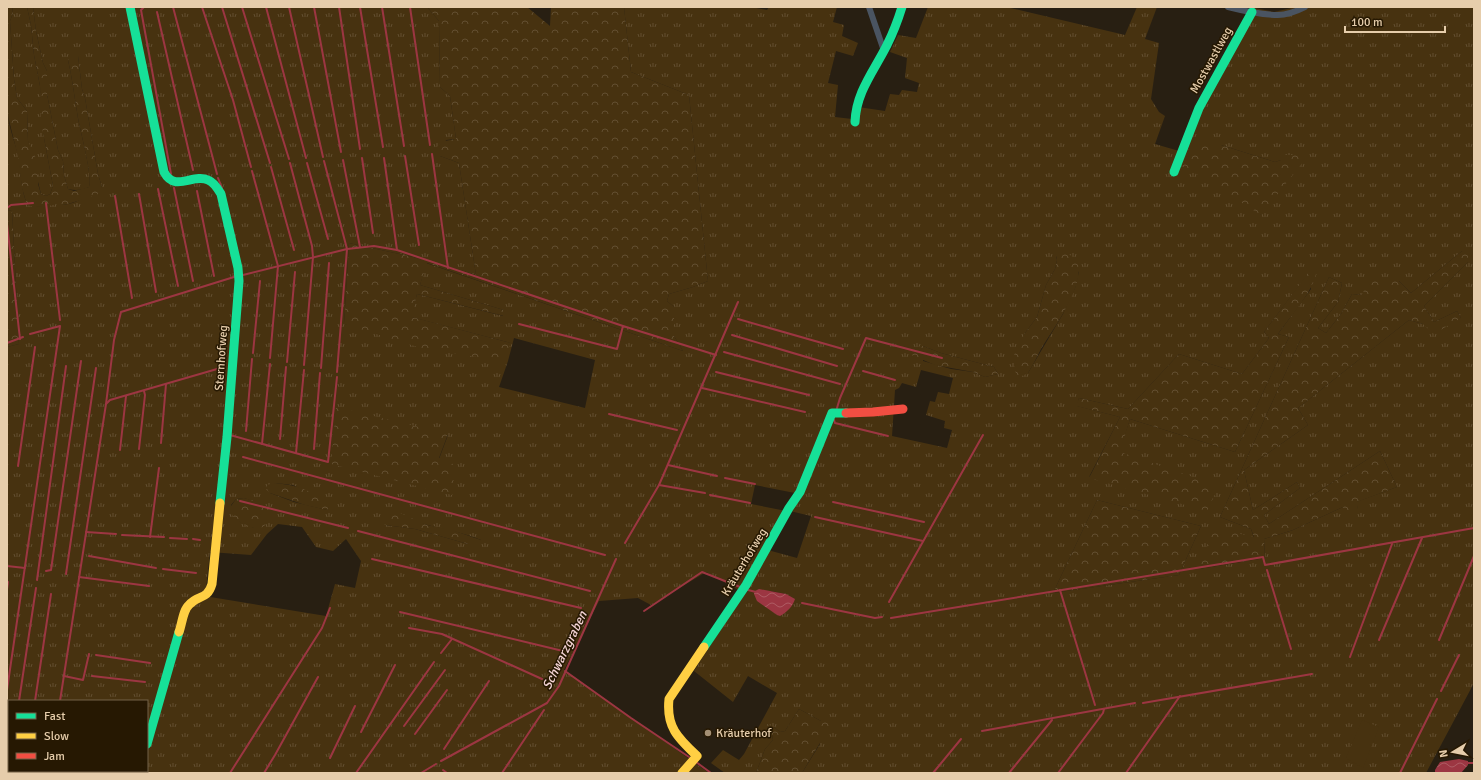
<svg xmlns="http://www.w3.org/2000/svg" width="1481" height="780" font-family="Signika,sans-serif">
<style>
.grass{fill:url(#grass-tufts);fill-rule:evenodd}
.forest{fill:url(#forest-crowns)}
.pitch{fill:#473210}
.water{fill:url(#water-waves)}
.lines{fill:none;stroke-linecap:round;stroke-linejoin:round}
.stream{stroke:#9c3642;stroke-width:2}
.street{stroke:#4a5461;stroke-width:6}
.fast{stroke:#16e098;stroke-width:9}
.slow{stroke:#ffcf43;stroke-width:9}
.jam{stroke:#f24e42;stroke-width:9}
.poi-dot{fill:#a49075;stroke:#261802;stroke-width:1.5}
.labels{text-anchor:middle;stroke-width:3;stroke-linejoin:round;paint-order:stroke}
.street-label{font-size:12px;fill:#e6cdab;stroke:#261802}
.poi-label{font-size:12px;fill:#e6cdab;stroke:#261802;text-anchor:start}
.water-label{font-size:13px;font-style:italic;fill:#f5d5d6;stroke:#261802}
</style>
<defs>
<pattern id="grass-tufts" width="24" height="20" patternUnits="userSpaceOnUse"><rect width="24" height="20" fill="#473210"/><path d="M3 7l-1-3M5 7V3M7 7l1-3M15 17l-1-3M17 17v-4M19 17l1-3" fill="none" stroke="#624e30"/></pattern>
<pattern id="forest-crowns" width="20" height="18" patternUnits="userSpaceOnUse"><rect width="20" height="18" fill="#473210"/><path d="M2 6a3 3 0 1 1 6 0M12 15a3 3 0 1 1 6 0" fill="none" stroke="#624e30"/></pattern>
<pattern id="water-waves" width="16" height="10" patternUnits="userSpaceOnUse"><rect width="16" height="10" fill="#9c3642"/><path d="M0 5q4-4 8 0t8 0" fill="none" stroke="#ae5b63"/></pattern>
</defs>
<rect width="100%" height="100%" fill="#281f12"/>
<!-- grass -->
<g class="grass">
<polygon points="12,7 27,7 31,25 34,55 40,86 44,138 53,186 50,194 46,196 41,194 28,141 27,111 17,98 14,79 10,21 13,13"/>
<path d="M33,7H427L439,21L440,87L450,96L456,139L446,140L440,156L459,163L476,275L427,260L349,243L344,324L511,343L411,317L417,294L503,316L504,310L420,285L426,263L683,351L674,336V307L667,301L669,294L693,287L708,281L689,95L631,72L624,7H751L767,10L769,7H837L833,22L844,25L842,36L858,43L853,56L836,51L828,83L838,85L835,117L852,119L858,107L885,111L890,94L899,95L902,90L917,92L919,83L905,78L907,58L890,52L898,35L916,38L928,7H1006L1125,35L1137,7H1157L1145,39L1159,43L1151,99L1159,112L1165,116L1155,144L1179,151L1247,18L1250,7L1274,12L1296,7H1474V683L1426,773H802L820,744L821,721L799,709L785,731L780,732L774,727L767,730L772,734L773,740L765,749L756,773H725L711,763L723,750L739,760L744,754L777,693L748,676L733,702L694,671L744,593L706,572L651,605L638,598L599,601L564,670L709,773H7V347L19,344L12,210L7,211V71C10,85 7,99 8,114C9,130 16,144 19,159C21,174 21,190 27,204C37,208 45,206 55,204C59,203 64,205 68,204C80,202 91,193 102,187L98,174L85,98L82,89L78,56L68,60C72,77 74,94 77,112C79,129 93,173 89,187C82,190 76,191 68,189L64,175L63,161L58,150L55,135L47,94V71L43,63L36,31ZM1221,145L1275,162L1281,160L1261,215ZM1462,251L1468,262L1424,306L1434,322L1457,311L1461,318L1423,324L1409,320L1298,408L1308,425L1244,470L1253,510L1297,482L1300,488L1264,515L1269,524L1380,451L1397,487L1356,502L1358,509L1343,507L1293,530L1264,539L1265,558L1199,569L1254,538L1251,529L1220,517L1329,277L1342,283L1338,302L1318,328L1326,333L1341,314L1352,294L1362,295L1399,281L1411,293ZM1056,256L1079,272L1075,288L1063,314L1028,373L1015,365L1025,333L1037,317L1046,285L1055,269L1057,260ZM1311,270V289L1278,334L1289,337L1235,452L1130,419L1119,452L1089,477L1120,417L1077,406L1079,398L1128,409L1179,354L1242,374L1269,338L1264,332ZM514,338L595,360L585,408L499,387L508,361ZM923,346L941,353L994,367L998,374L985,377L973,372L951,369L923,361ZM921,370L953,378L949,394L938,392L935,402L930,401L926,415L945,421L944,428L952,430L947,448L892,436L895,390L899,388L902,383L916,387ZM448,435L439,459L331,464ZM275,483L293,485L323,501L329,506L327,510L294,502L270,493ZM755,485L800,494L790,511L811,516L797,558L764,549L786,511L751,504ZM244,498L262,504L254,528C241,523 232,520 231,505L236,499ZM1097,500L1201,526L1179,575L1053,593ZM418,522C438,529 461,531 481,540L468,544L415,529L385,525ZM278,524L302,527L316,547L333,551L346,539L361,561L355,588L335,584L326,616L198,595L206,589L210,552L251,555L267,534ZM771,591L786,594L777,615L768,608ZM9,701H147V771H9Z"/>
</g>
<!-- forest -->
<g class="forest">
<path d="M7,7H12L13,13L10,21L14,79L17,98L27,111L28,141L39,165L38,184L41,194L46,196L50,194L53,186L41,122L40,86L34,55L31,25L27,7H33L36,31L43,63L47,71V94L55,135L58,150L63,161L64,175L68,189L74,191L89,187C93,175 79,128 77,112C74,94 72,77 68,60L71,53L82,51V53L78,56L82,89L85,98L98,174L102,187L97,195L68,204H56L49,206L34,207L27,205L22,188L18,157L8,116Z"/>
<path d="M427,7H527L550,26L551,7H624L631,72L689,95L708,281L693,287L669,294L667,301L674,307V336L683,351L427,263L420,285L504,310V316L417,294L412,317L511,343L502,361L421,348L344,324L349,243L427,260L476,275L459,163L440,156L435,151C440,140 445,141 456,139L450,96L440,87L439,21Z"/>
<polygon points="1191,141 1221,145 1275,162 1281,160 1286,155 1298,155 1303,162 1261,215 1181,164"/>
<polygon points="12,210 19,344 7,347 7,211"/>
<path d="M1060,249C1065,252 1074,256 1077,262C1087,283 1052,331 1041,349C1037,357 1033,365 1028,373L1022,376L1017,375L1014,369L1015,365L1012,359L1025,333L1037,317L1046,285L1055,269L1057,260L1055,250Z"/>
<polygon points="1462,251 1468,253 1468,262 1424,306 1434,322 1457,311 1461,318 1434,334 1423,324 1409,320 1298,408 1308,425 1244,470 1253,510 1297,482 1300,488 1264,515 1269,524 1380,451 1397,487 1357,502 1358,509 1346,513 1343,507 1293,530 1264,539 1265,558 1199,569 1214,528 1254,537 1251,529 1220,517 1329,277 1342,283 1338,302 1318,328 1326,333 1341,314 1352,294 1362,295 1371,275 1399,281 1411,293"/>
<path d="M1311,269H1317C1314,292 1291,315 1278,334L1289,337L1235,452L1130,419L1120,452L1219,486L1207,511L1089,478L1120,417L1076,406L1079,398L1128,409L1179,354L1242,374L1269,338L1264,332Z"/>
<path d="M923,346L941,353L994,367L998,374L985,377L973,372L935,365L909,354C912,348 917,347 923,346Z"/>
<polygon points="336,407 448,434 439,458 455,465 452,495 331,464"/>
<path d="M275,483C302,486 308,490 330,505L327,510L305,505L270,493L266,489L267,485Z"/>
<path d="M244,498C251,500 263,502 268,507C273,514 268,526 260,528C251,530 234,521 231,512C231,510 231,508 231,506L236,499Z"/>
<polygon points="1097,500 1201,526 1179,575 1053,593"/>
<polygon points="388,512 398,512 427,525 452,530 481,540 479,545 468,544 415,529 385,525 382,522 383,518"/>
<polygon points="799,709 821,721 823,718 831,719 832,723 802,773 756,773 765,749 773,740 772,734 767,730 765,725 767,724 774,727 780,732 785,731"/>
</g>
<!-- pitch -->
<polygon class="pitch" points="1362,720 1379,727 1363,768 1346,758"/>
<!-- water -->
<g class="water">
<path d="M759,589L786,594L795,599C793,606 787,612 780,616L777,615L757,601L754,594L755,591Z"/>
<polygon points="1459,759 1468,761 1468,765 1461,773 1435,773 1435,770 1440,762"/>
</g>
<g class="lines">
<!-- stream -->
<g class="stream">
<polyline points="144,7 141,10 171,174"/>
<polyline points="173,7 217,174"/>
<polyline points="202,7 233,100 251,167"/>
<polyline points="222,7 270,163"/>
<polyline points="242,7 289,159"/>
<polyline points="266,7 306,158"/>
<polyline points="289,7 323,157"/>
<polyline points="314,7 341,152"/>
<polyline points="339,7 360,149"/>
<polyline points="360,7 383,147"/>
<polyline points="382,7 404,146"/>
<polyline points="410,7 430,145"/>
<polyline points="157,12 193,170"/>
<polyline points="432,154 448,268"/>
<polyline points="405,156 419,245"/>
<polyline points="362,158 373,233"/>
<polyline points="384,158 397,250"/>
<polyline points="343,160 360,247"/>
<polyline points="324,161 347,249 337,372"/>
<polyline points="290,163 312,246 313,257 304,365"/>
<polyline points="307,163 328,239"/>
<polyline points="271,167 294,250"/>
<polyline points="252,171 278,266 270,358"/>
<polyline points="218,178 222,188"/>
<polyline points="174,188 193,281"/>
<polyline points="158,189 178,286"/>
<polyline points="197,191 214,276"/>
<polyline points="139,194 156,292"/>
<polyline points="115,196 132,298"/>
<polyline points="46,203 60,320"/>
<polyline points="7,208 11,205 33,203"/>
<polyline points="7,224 20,339"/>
<polyline points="243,275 347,249 374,246 397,250 623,326 716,355"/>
<polyline points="738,319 843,349"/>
<polyline points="519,324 617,349 623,326"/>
<polyline points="732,335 837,366"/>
<polyline points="7,343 23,337"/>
<polyline points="724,352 840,384"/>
<polyline points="253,353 260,281"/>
<polyline points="287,362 295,272"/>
<polyline points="321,368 329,263"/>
<polyline points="863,371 895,380"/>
<polyline points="716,372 809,395"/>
<polyline points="702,388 805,412"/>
<polyline points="106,404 110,400 224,367"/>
<polyline points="837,408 840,398 866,338 942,358"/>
<polyline points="609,414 677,430"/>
<polyline points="834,420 835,423 888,436"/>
<polyline points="246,431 252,359"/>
<polyline points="230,435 328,462 337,377"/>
<polyline points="280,439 286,367"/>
<polyline points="161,443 166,384"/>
<polyline points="262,444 270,364"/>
<polyline points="139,449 145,395 144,391"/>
<polyline points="314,449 320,373"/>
<polyline points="120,450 126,396"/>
<polyline points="296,453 304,370"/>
<polyline points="243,457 605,555"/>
<polyline points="668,465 717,476"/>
<polyline points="18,466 35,347"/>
<polyline points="725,478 755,484"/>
<polyline points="659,485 705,493"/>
<polyline points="710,495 750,503"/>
<polyline points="240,501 348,528"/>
<polyline points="833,502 924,522"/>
<polyline points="815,517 923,541"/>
<polyline points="358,531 590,591"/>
<polyline points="86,532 116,534"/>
<polyline points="122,535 164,537"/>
<polyline points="150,537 159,468"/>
<polyline points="170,538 187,539"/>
<polyline points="193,539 200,540"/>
<polyline points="625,543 659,485 738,302"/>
<polyline points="89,556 156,568"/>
<polyline points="372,559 581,608"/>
<polyline points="7,566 25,568"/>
<polyline points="163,569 196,573"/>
<polyline points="1267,570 1291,649"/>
<polyline points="46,571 51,570 81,361"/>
<polyline points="66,574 96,368"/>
<polyline points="79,577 149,586"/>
<polyline points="37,580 66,366"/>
<polyline points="7,589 8,582"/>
<polyline points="748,590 756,592"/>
<polyline points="1060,590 1095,705"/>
<polyline points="889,602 983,435"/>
<polyline points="802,603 875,618 882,617"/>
<polyline points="644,611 702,572 740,587"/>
<polyline points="400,612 563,651"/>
<polyline points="891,618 1263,557 1265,565 1474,528"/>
<polyline points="409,628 442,634 542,679"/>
<polyline points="1379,640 1422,538"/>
<polyline points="1439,640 1474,556"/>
<polyline points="441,653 452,639"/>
<polyline points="96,655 150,663"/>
<polyline points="1350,657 1392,544"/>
<polyline points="565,671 631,718 689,757"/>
<polyline points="64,676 83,680 89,654"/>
<polyline points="92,676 145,682"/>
<polyline points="7,690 60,326 30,334"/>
<polyline points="1441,691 1459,655"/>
<polyline points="19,701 36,588"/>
<polyline points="35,701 51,594"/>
<polyline points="60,701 106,404 114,340 121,312 234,277 235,275"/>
<polyline points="98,701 103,701"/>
<polyline points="1143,703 1312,674"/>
<polyline points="404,726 445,670"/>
<polyline points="982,731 1135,703"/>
<polyline points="361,732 395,665"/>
<polyline points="415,734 447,690"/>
<polyline points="444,749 489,681"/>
<polyline points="330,758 355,706"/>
<polyline points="441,761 547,703 559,686 616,559"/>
<polyline points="696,762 711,773"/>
<polyline points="1468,763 1474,763"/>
<polyline points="443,770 447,773"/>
<polyline points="9,773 9,770"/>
<polyline points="24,773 25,771"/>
<polyline points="49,773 49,771"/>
<polyline points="66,773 67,771"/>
<polyline points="83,773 83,771"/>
<polyline points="97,773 97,771"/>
<polyline points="115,773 115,771"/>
<polyline points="230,773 322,628 330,608"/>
<polyline points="264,773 275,755 318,677"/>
<polyline points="356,773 434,662"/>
<polyline points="421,773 436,764"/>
<polyline points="502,773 544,710"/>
<polyline points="933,773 961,739"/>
<polyline points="1009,773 1052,720"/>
<polyline points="1058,773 1103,713 1104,709"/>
<polyline points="1126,773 1180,696"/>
<polyline points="1400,773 1437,699"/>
</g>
<!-- street -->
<g class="street">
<polyline points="869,7 884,51"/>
<path d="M1228,7C1244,11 1262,15 1278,15C1287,15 1297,11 1305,7"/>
<polyline points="139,773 139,771"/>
</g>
<!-- fast -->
<g class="fast">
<path d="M130,7L164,172C175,193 193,173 208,180C214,182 218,189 221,194L238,268L239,281L227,437L220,503"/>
<path d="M855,122C856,92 874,71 887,45C893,33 898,20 902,7"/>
<polyline points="1174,172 1199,108 1252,12"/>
<polyline points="704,647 746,585 789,508 800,492 832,413 846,413"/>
<polyline points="147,744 179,632"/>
</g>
<!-- slow -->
<g class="slow">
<path d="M179,632C182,624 183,610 189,605C198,594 207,601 212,584L220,503"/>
<path d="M682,773L697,756C678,738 666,727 669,699L704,647"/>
</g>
<!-- jam -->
<polyline class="jam" points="846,413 873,412 903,409"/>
</g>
<!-- markers -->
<circle class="poi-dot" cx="708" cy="733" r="4"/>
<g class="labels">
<!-- street labels -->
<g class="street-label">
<text transform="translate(1211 60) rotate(-61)" y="4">Mostwastlweg</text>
<text transform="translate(221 358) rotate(-86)" y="4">Sternhofweg</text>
<text transform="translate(744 562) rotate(-59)" y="4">Kräuterhofweg</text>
</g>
<!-- poi labels -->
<g class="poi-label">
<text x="716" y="737">Kräuterhof</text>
</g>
<!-- water labels -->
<g class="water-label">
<text transform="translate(564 650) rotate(-64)" y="5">Schwarzgraben</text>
</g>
</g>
<!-- border -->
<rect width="1481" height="780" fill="none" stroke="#e6cdab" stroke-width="16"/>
<!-- legend -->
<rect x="8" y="700" width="140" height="72" fill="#261802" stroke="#736046"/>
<rect x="16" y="713" width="20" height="6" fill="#16e098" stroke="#736046"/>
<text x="44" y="720" font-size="12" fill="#e6cdab">Fast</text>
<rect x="16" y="733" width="20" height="6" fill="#ffcf43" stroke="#736046"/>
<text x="44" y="740" font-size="12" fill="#e6cdab">Slow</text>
<rect x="16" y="753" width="20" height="6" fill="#f24e42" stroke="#736046"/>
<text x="44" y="760" font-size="12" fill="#e6cdab">Jam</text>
<!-- north arrow -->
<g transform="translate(1453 752) rotate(260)" stroke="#261802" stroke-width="3" paint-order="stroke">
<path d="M0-3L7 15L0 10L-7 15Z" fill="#e6cdab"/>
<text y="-6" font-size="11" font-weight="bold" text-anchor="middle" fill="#e6cdab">N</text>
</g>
<!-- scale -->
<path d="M1345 26v6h100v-6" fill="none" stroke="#e6cdab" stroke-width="2"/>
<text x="1351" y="26" font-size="12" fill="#e6cdab" stroke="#261802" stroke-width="3" paint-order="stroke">100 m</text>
</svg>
